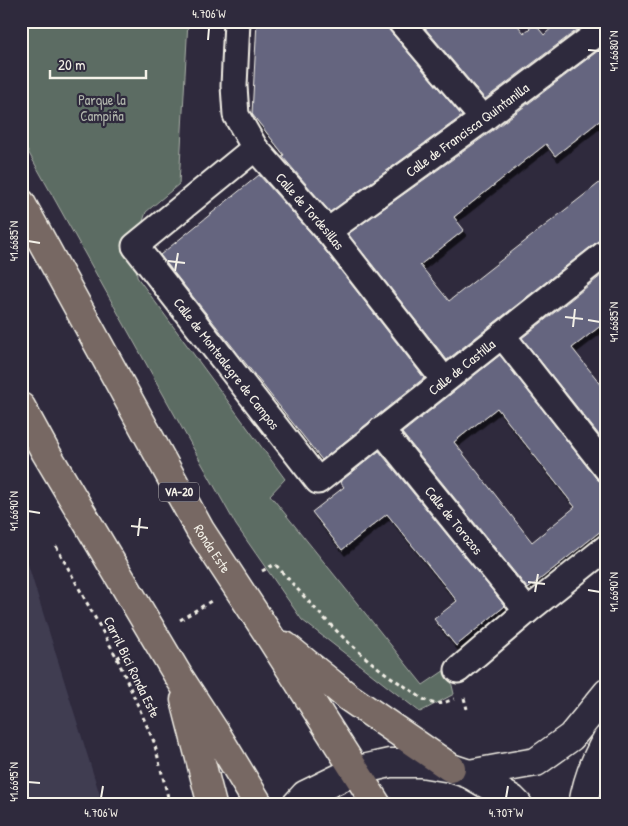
<svg xmlns="http://www.w3.org/2000/svg" width="628" height="826" font-family="'Patrick Hand',sans-serif">
<style>
.built{fill:#3f3c51}
.green{fill:#5c6c63;stroke:#a8aea6}
.building{fill:#65657f;stroke:#f4f1e8;fill-rule:evenodd;filter:url(#shadow)}
.lines{fill:none;stroke-linecap:round;stroke-linejoin:round}
.minor-casing{stroke:#f4f1e8;stroke-width:29}
.secondary-casing{stroke:#f4f1e8;stroke-width:31}
.trunk-casing{stroke:#f4f1e8;stroke-width:31}
.path{stroke:#f4f1e8;stroke-width:3;stroke-dasharray:4 4;stroke-linecap:butt}
.minor{stroke:#2f2a3d;stroke-width:25}
.secondary{stroke:#2f2a3d;stroke-width:28}
.trunk{stroke:#776864;stroke-width:28}
.ticks{fill:none;stroke:#f4f1e8;stroke-width:2}
.labels{text-anchor:middle;stroke-width:4.5;stroke-linejoin:round;paint-order:stroke}
.shield{fill:#2f2a3d;stroke:#b9b5b5;stroke-width:1}
.shield-label{font-size:12px;font-weight:bold;fill:#f4f1e8}
.park-label{font-size:14px;fill:#b0b5ac;stroke:#2f2a3d}
.street-label{font-size:14px;fill:#f4f1e8;stroke:#2f2a3d}
.neatline{fill:none;stroke:#f4f1e8;stroke-width:2}
.ticks-label{font-size:12px;text-anchor:middle;fill:#f4f1e8}
</style>
<defs>
<filter id="shadow"><feDropShadow dx="3" dy="5.5" stdDeviation="0" flood-color="#0009"/></filter>
</defs>
<rect width="100%" height="100%" fill="#2f2a3d"/>
<filter id="ink" filterUnits="userSpaceOnUse"><feTurbulence type="fractalNoise" baseFrequency=".02" numOctaves="2"/><feDisplacementMap in="SourceGraphic" scale="10" xChannelSelector="R" yChannelSelector="G"/><feConvolveMatrix kernelMatrix="1 2 1 2 8 2 1 2 1" color-interpolation-filters="sRGB"/></filter>
<g filter="url(#ink)">
<!-- built -->
<polygon class="built" points="21,542 103,805 21,805"/>
<!-- green -->
<polygon class="green" points="21,21 188,21 179,184 146,212 135,246 137,277 285,479 270,495 423,685 448,668 454,694 420,712 302,620 236,525 21,139"/>
<!-- building -->
<g class="building">
<polygon points="257,21 386,21 389,30 462,116 330,212 282,156 284,155 252,114"/>
<polygon points="419,21 514,21 524,33 535,24 544,35 559,21 589,21 485,99"/>
<polygon points="607,44 607,115 555,156 546,144 454,217 464,230 420,265 449,301 607,177 607,238 598,241 447,360 348,234 492,131"/>
<polygon points="259,175 317,240 424,378 322,460 160,255"/>
<polygon points="607,271 607,321 572,348 607,392 607,445 522,338"/>
<path d="M500,355L596,478L601,482L607,483V526L528,589L402,433ZM497,408L575,507L532,542L454,442Z"/>
<polygon points="379,451 505,606 456,646 434,619 457,601 387,514 342,550 312,512 344,487 340,482"/>
</g>
<g class="lines">
<!-- minor casing -->
<g class="minor-casing">
<g id="minor">
<path id="s1" d="M237,21L234,86L236,115L255,148L328,231L444,380"/>
<polyline points="400,21 483,119"/>
<path id="s2" d="M255,148L135,246L318,481L607,252"/>
<path id="s3" d="M328,231L483,119L607,26"/>
<polyline points="502,335 607,469"/>
<path id="s4" d="M381,430L527,611"/>
<polyline points="458,670 527,611 607,547"/>
</g>
</g>
<!-- secondary casing -->
<g class="secondary-casing">
<g id="secondary">
<polyline points="469,774 536,762 571,737 607,693"/>
<polyline points="296,805 305,795 354,771 390,763 421,763 451,768 469,774 512,799 518,805"/>
<path d="M583,805C587,781 595,760 607,739"/>
</g>
</g>
<!-- trunk casing -->
<g class="trunk-casing">
<g id="trunk">
<path id="s5" d="M21,203L200,530L267,632L377,805"/>
<polyline points="21,407 45,451 179,677 218,737 259,805"/>
<polyline points="285,646 348,697 451,768"/>
<polyline points="185,700 212,805"/>
</g>
</g>
<!-- path -->
<g class="path">
<polyline points="56,546 117,658 154,742 170,805"/>
<path d="M262,571L275,564C317,611 355,656 409,689C415,693 424,701 432,703C440,705 446,702 454,699"/>
<polyline points="180,620 211,601"/>
<polyline points="117,658 128,651"/>
<polyline points="464,698 467,709"/>
</g>
<!-- minor -->
<use href="#minor" class="minor"/>
<!-- secondary -->
<use href="#secondary" class="secondary"/>
<!-- trunk -->
<use href="#trunk" class="trunk"/>
</g>
</g>
<!-- ticks -->
<path class="ticks" d="M208,40L209,28M588,50L600,51M28,241L40,243M168,261L185,263M175,271L178,253M565,317L583,319M588,320L600,322M573,327L575,309M28,511L40,513M131,526L148,528M138,536L140,518M528,582L545,584M588,590L600,592M535,592L538,574M28,782L40,783M101,798L103,786M506,798L508,786"/>
<g class="labels">
<!-- shield labels -->
<rect class="shield" x="159" y="482.5" width="40" height="19" rx="4"/>
<g class="shield-label">
<text x="179" y="496">VA-20</text>
</g>
<!-- park labels -->
<g class="park-label">
<text x="102" y="105">Parque la<tspan x="102" dy="16">Campiña</tspan></text>
</g>
<!-- street labels -->
<g class="street-label">
<text dy="5" stroke="none"><textPath href="#s3" startOffset="172">Calle de Francisca Quintanilla</textPath></text>
<text dy="5" stroke="none"><textPath href="#s1" startOffset="216">Calle de Tordesillas</textPath></text>
<text dy="5" stroke="none"><textPath href="#s2" startOffset="304">Calle de Montealegre de Campos</textPath></text>
<text dy="5" stroke="none"><textPath href="#s2" startOffset="636">Calle de Castilla</textPath></text>
<text dy="5" stroke="none"><textPath href="#s4" startOffset="116">Calle de Torozos</textPath></text>
<text dy="5" stroke="none"><textPath href="#s5" startOffset="395">Ronda Este</textPath></text>
<text transform="translate(132 667) rotate(64)" y="5">Carril Bici Ronda Este</text>
</g>
</g>
<!-- margin -->
<rect width="628" height="826" fill="none" stroke="#2f2a3d" stroke-width="55"/>
<!-- scale -->
<path d="M50 70v8h96v-8" fill="none" stroke="#f4f1e8" stroke-width="2.5"/>
<text x="58" y="70" font-size="15" fill="#f4f1e8" stroke="#2f2a3d" stroke-width="4" paint-order="stroke">20 m</text>
<rect x="28" y="28" width="572" height="770" class="neatline"/>
<g class="ticks-label">
<text x="209" y="18">4.706°W</text>
<text transform="translate(614 51) rotate(-90)" y="4">41.6680°N</text>
<text transform="translate(14 241) rotate(-90)" y="4">41.6685°N</text>
<text transform="translate(614 322) rotate(-90)" y="4">41.6685°N</text>
<text transform="translate(14 511) rotate(-90)" y="4">41.6690°N</text>
<text transform="translate(614 592) rotate(-90)" y="4">41.6690°N</text>
<text transform="translate(14 782) rotate(-90)" y="4">41.6695°N</text>
<text x="101" y="817">4.706°W</text>
<text x="506" y="817">4.707°W</text>
</g>
</svg>
